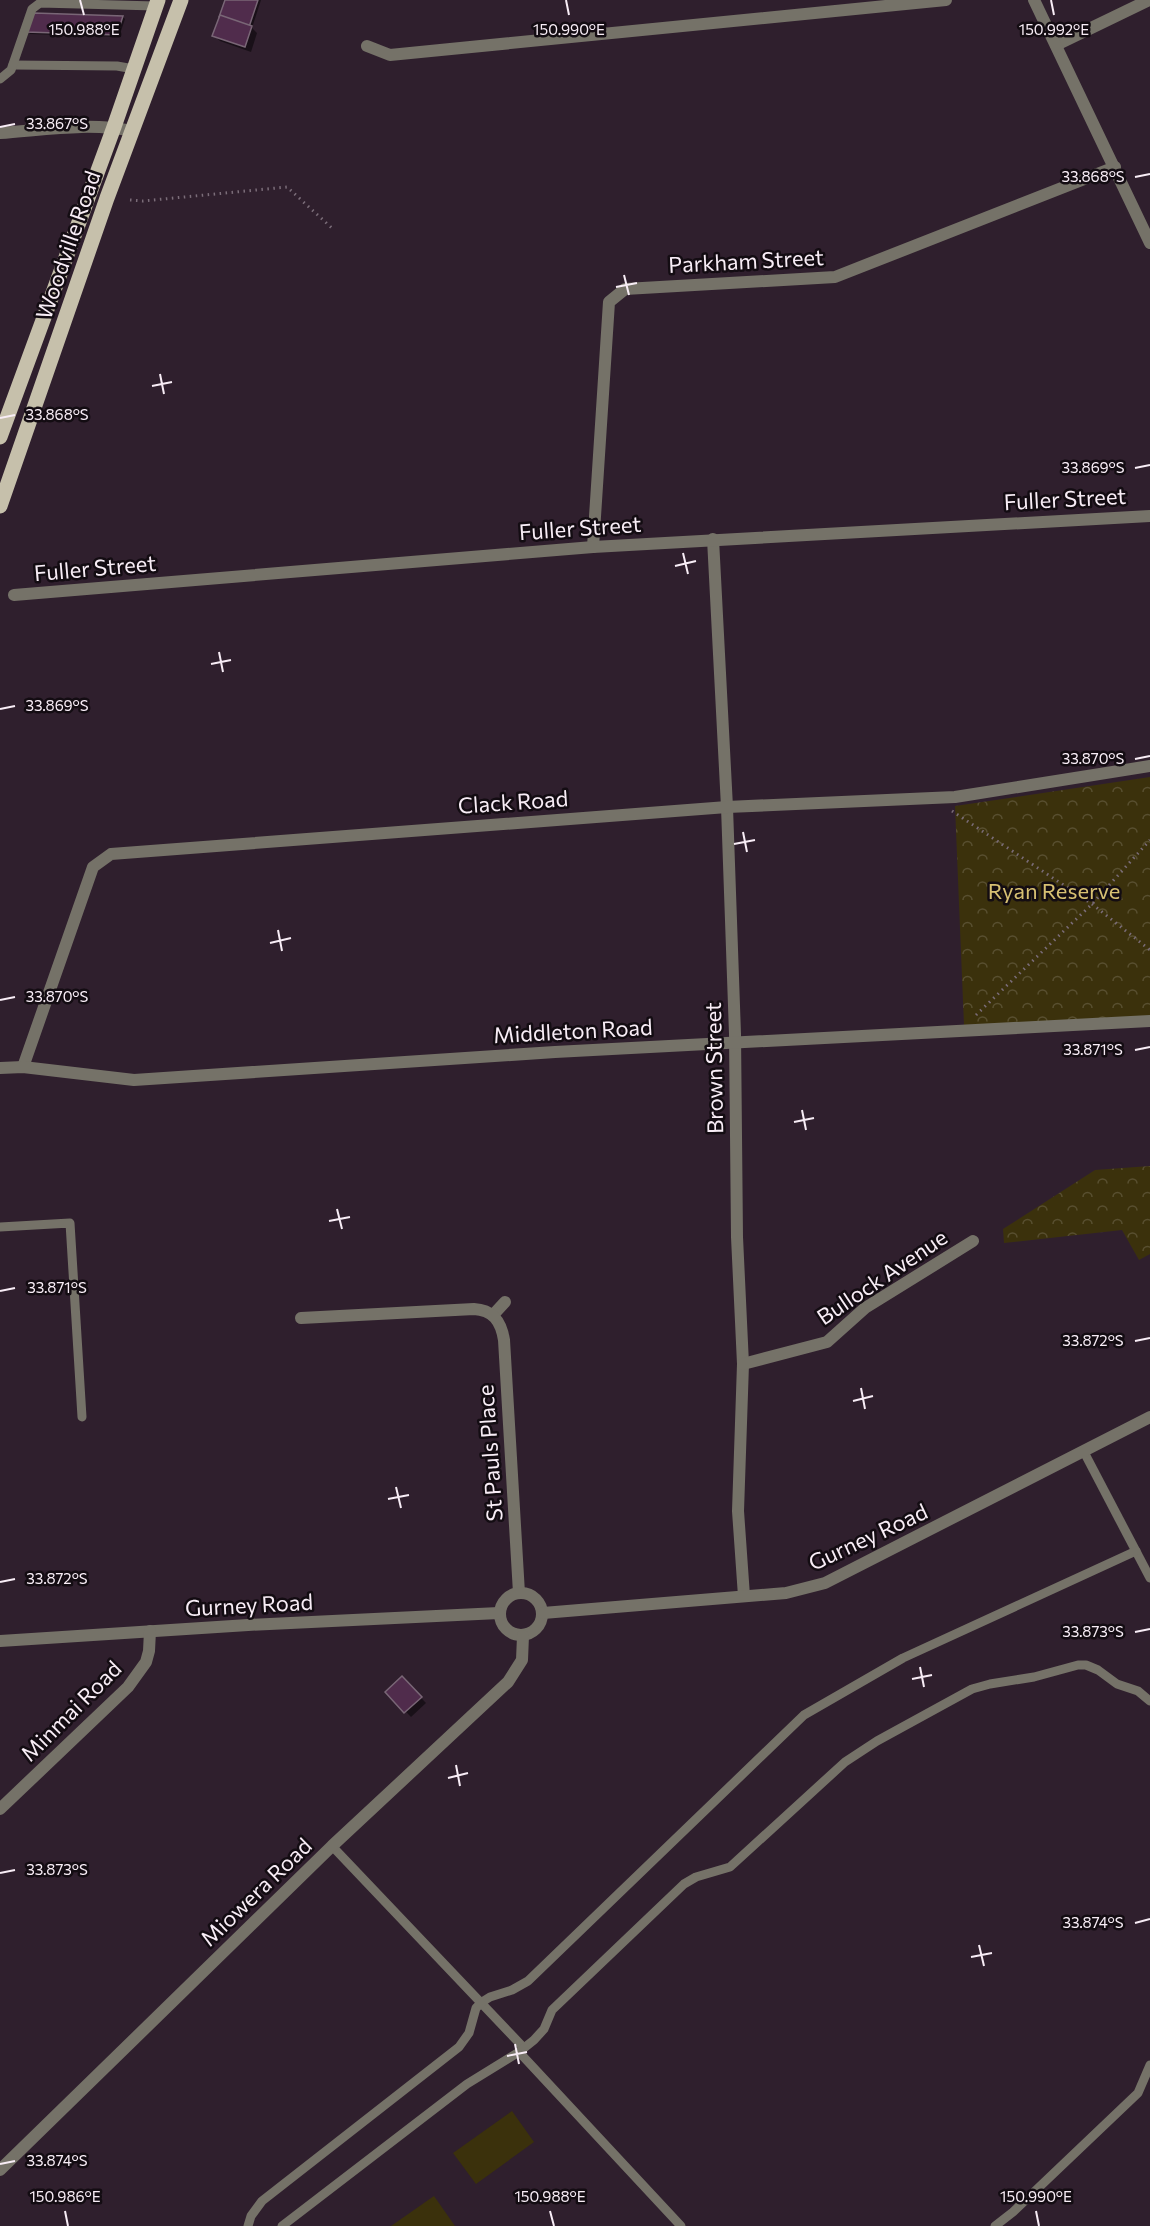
<svg xmlns="http://www.w3.org/2000/svg" width="1150" height="2226" font-family="Commissioner,sans-serif">
<style>
.park{fill:url(#park-crowns)}
.pitch{fill:#3b310c}
.shadow{fill:#0007}
.building{fill:#502c4c;stroke:#796676;stroke-width:1.5}
.lines{fill:none;stroke-linecap:round;stroke-linejoin:round}
.path{stroke:#7b6d79;stroke-width:3;stroke-dasharray:1.5 4.5;stroke-linecap:butt}
.service{stroke:#757268;stroke-width:9}
.minor{stroke:#757268;stroke-width:12}
.tertiary{stroke:#757268;stroke-width:12}
.primary{stroke:#c6c0ab;stroke-width:15}
.ticks{fill:none;stroke:#f8edf6;stroke-width:2}
.labels{text-anchor:middle;stroke-width:5;stroke-linejoin:round;paint-order:stroke}
.street-label{font-size:22px;fill:#f8edf6;stroke:#130c12}
.park-label{font-size:22px;fill:#d7c072;stroke:#130c12}
.ticks-label{font-size:15px;text-anchor:middle;fill:#f8edf6;stroke:#130c12;stroke-width:5;stroke-linejoin:round;paint-order:stroke}
</style>
<defs>
<pattern id="park-crowns" width="20" height="18" patternUnits="userSpaceOnUse" patternTransform="scale(1.5)"><rect width="20" height="18" fill="#3b310c"/><path d="M2 6a3 3 0 1 1 6 0M12 15a3 3 0 1 1 6 0" fill="none" stroke="#584f30"/></pattern>
</defs>
<rect width="100%" height="100%" fill="#2f1f2d"/>
<!-- park -->
<g class="park">
<polygon points="1150,777 1150,1017 964,1025 955,806"/>
<polygon points="1150,1166 1150,1254 1139,1260 1122,1230 1004,1243 1003,1229 1095,1170"/>
</g>
<!-- pitch -->
<g class="pitch">
<polygon points="512,2111 534,2142 476,2184 453,2153"/>
<polygon points="434,2196 455,2226 391,2226"/>
</g>
<!-- shadow -->
<g class="shadow">
<polygon points="227,0 261,0 252,28 257,33 251,52 220,41 214,35"/>
<polygon points="35,14 123,17 125,19 119,37 30,34 28,31"/>
<polygon points="402,1678 426,1703 411,1717 387,1692"/>
</g>
<!-- building -->
<g class="building">
<polygon points="225,0 258,0 249,27 219,17"/>
<polygon points="34,13 123,16 117,35 26,32"/>
<polygon points="220,15 252,26 245,47 212,36"/>
<polygon points="402,1676 422,1697 404,1713 385,1692"/>
</g>
<g class="lines">
<!-- path -->
<g class="path">
<polyline points="130,200 143,201 287,187 333,229"/>
<polyline points="952,811 1092,904 1150,950"/>
<polyline points="976,1015 1092,904 1150,840"/>
</g>
<!-- service -->
<g class="service">
<polyline points="13,65 117,66 134,69"/>
<polyline points="0,79 11,70 32,9 40,3 156,6"/>
<polyline points="0,1227 70,1223 82,1417"/>
<polyline points="1084,1452 1150,1578"/>
<polyline points="332,1846 524,2048"/>
<polyline points="519,2052 681,2226"/>
<polyline points="248,2226 251,2216 262,2201 459,2047 469,2033 476,2008 482,2002 490,1997 512,1990 528,1981 804,1715 903,1658 1136,1551"/>
<polyline points="282,2226 467,2084 519,2052 534,2040 544,2029 552,2010 684,1884 696,1877 730,1867 845,1762 877,1741 972,1689 990,1684 1034,1677 1078,1665 1086,1665 1098,1670 1117,1684 1138,1691 1150,1701"/>
<polyline points="995,2226 1013,2212 1138,2093 1150,2065"/>
</g>
<!-- minor -->
<g class="minor">
<polyline points="1056,45 1149,0"/>
<polyline points="367,46 390,55 946,0"/>
<polyline points="713,539 727,807 735,1034 737,1237 743,1364 738,1511 744,1596"/>
<polyline points="593,547 609,302 625,289 835,277 1115,167"/>
<polyline points="14,595 593,547 1150,516"/>
<polyline points="23,1067 93,867 111,854 727,807 955,797 1150,766"/>
<polyline points="0,1068 23,1067 134,1080 555,1052 1150,1021"/>
<polyline points="493,1315 505,1302"/>
<path d="M301,1318L474,1309C493,1310 501,1321 504,1340L519,1593"/>
<polyline points="743,1364 827,1342 865,1308 973,1241"/>
<circle cx="521" cy="1614" r="21"/>
<polyline points="543,1613 786,1593 825,1583 1150,1417"/>
<polyline points="0,1641 248,1625 499,1613"/>
<polyline points="0,1809 128,1687 146,1662 149,1651 150,1631"/>
<polyline points="0,2170 332,1846 508,1682 522,1660 523,1636"/>
</g>
<!-- tertiary -->
<g class="tertiary">
<polyline points="1034,0 1150,243"/>
<path d="M0,133C44,130 89,122 132,131"/>
</g>
<!-- primary -->
<g class="primary">
<polyline points="0,437 114,127 158,0"/>
<polyline points="0,506 107,198 181,0"/>
</g>
</g>
<!-- ticks -->
<path class="ticks" d="M80,0L84,15M566,0L569,15M1051,0L1054,15M0,127L15,124M1135,177L1150,174M624,275L629,295M616,287L637,283M160,374L164,394M152,386L172,382M0,418L15,415M1135,468L1150,465M683,553L688,574M675,566L696,561M219,652L223,672M211,664L231,660M0,709L15,706M1135,759L1150,756M743,832L747,852M734,844L755,840M278,930L282,951M270,943L291,938M0,1000L15,997M1135,1050L1150,1047M802,1110L806,1130M794,1122L814,1118M337,1209L342,1229M329,1221L350,1217M0,1291L15,1288M1135,1341L1150,1338M861,1388L865,1409M853,1401L873,1396M396,1487L401,1508M388,1499L409,1495M0,1582L15,1579M1135,1632L1150,1629M920,1667L924,1687M912,1679L932,1675M456,1765L460,1786M448,1778L468,1773M0,1873L15,1870M1135,1923L1150,1919M979,1945L984,1966M971,1957L992,1953M515,2044L519,2064M507,2056L527,2052M0,2164L15,2161M65,2211L68,2226M550,2211L554,2226M1036,2211L1039,2226"/>
<g class="labels">
<!-- street labels -->
<g class="street-label">
<text transform="translate(68 245) rotate(-71)" y="8">Woodville Road</text>
<text transform="translate(746 261) rotate(-3)" y="8">Parkham Street</text>
<text transform="translate(1065 499) rotate(-3)" y="8">Fuller Street</text>
<text transform="translate(580 528) rotate(-4)" y="8">Fuller Street</text>
<text transform="translate(95 568) rotate(-5)" y="8">Fuller Street</text>
<text transform="translate(513 802) rotate(-4)" y="8">Clack Road</text>
<text transform="translate(573 1031) rotate(-3)" y="8">Middleton Road</text>
<text transform="translate(714 1068) rotate(-91)" y="8">Brown Street</text>
<text transform="translate(882 1277) rotate(-34)" y="8">Bullock Avenue</text>
<text transform="translate(490 1453) rotate(-94)" y="8">St Pauls Place</text>
<text transform="translate(868 1537) rotate(-25)" y="8">Gurney Road</text>
<text transform="translate(249 1605) rotate(-3)" y="8">Gurney Road</text>
<text transform="translate(71 1711) rotate(-45)" y="8">Minmai Road</text>
<text transform="translate(256 1892) rotate(-44)" y="8">Miowera Road</text>
</g>
<!-- park labels -->
<g class="park-label">
<text x="1054" y="899">Ryan Reserve</text>
</g>
</g>
<g class="ticks-label">
<text x="84" y="35">150.988°E</text>
<text x="569" y="35">150.990°E</text>
<text x="1054" y="35">150.992°E</text>
<text x="57" y="129">33.867°S</text>
<text x="1093" y="182">33.868°S</text>
<text x="57" y="420">33.868°S</text>
<text x="1093" y="473">33.869°S</text>
<text x="57" y="711">33.869°S</text>
<text x="1093" y="764">33.870°S</text>
<text x="57" y="1002">33.870°S</text>
<text x="1093" y="1055">33.871°S</text>
<text x="57" y="1293">33.871°S</text>
<text x="1093" y="1346">33.872°S</text>
<text x="57" y="1584">33.872°S</text>
<text x="1093" y="1637">33.873°S</text>
<text x="57" y="1875">33.873°S</text>
<text x="1093" y="1928">33.874°S</text>
<text x="57" y="2166">33.874°S</text>
<text x="65" y="2202">150.986°E</text>
<text x="550" y="2202">150.988°E</text>
<text x="1036" y="2202">150.990°E</text>
</g>
</svg>
